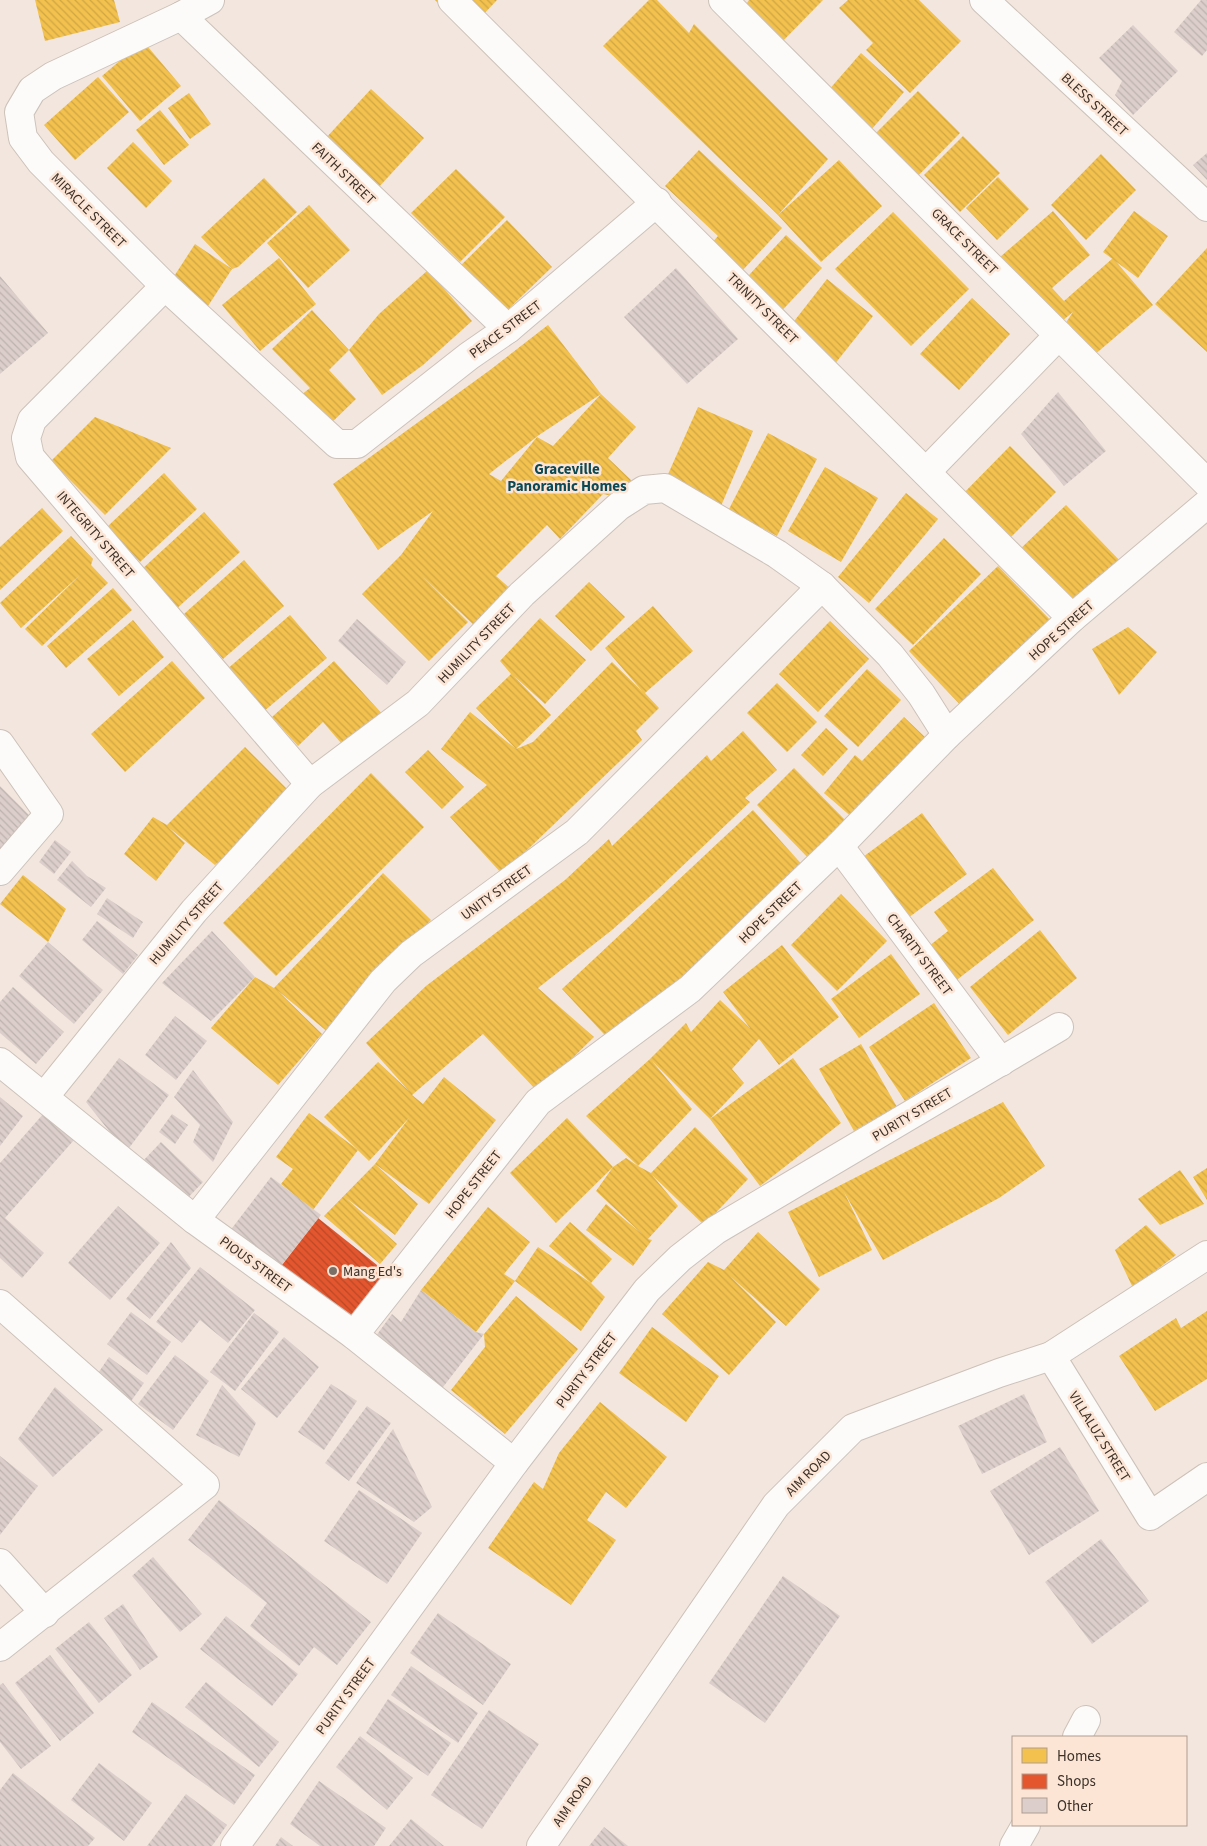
<svg xmlns="http://www.w3.org/2000/svg" width="1207" height="1846" font-family="'Source Sans 3',sans-serif">
<style>
.homes{fill:url(#homes-back-hatch)}
.shops{fill:url(#shops-back-hatch)}
.building{fill:url(#building-back-hatch)}
.lines{fill:none;stroke-linecap:round;stroke-linejoin:round}
.minor-casing{stroke:#ccc2ba;stroke-width:30}
.minor{stroke:#fdfbfa;stroke-width:28}
.poi-dot{fill:#7b7068;stroke:#fce5d5;stroke-width:2}
.labels{text-anchor:middle;stroke-width:5;stroke-linejoin:round;paint-order:stroke}
.street-label{font-size:14px;fill:#3b3028;stroke:#fce5d5}
.poi-label{font-size:14px;fill:#3b3028;stroke:#fce5d5;text-anchor:start}
.neighbourhood-label{font-size:15px;font-weight:bold;fill:#0d4954;stroke:#fce5d5}
</style>
<defs>
<pattern id="homes-back-hatch" width="6" height="6" patternUnits="userSpaceOnUse" patternTransform="scale(1.25)"><rect width="6" height="6" fill="#f2c14e"/><path d="M-1 5l2 2M0 0l6 6M5-1l2 2" fill="none" stroke="#d0a644"/></pattern>
<pattern id="shops-back-hatch" width="6" height="6" patternUnits="userSpaceOnUse" patternTransform="scale(1.25)"><rect width="6" height="6" fill="#e4572e"/><path d="M-1 5l2 2M0 0l6 6M5-1l2 2" fill="none" stroke="#ba4827"/></pattern>
<pattern id="building-back-hatch" width="6" height="6" patternUnits="userSpaceOnUse" patternTransform="scale(1.25)"><rect width="6" height="6" fill="#dccfcb"/><path d="M-1 5l2 2M0 0l6 6M5-1l2 2" fill="none" stroke="#beb2ae"/></pattern>
</defs>
<rect width="100%" height="100%" fill="#f3e6de"/>
<!-- homes -->
<g class="homes">
<polygon points="35,0 114,0 120,22 45,41"/>
<polygon points="435,0 497,0 468,31"/>
<polygon points="649,0 657,0 689,33 694,24 828,159 778,215 839,160 882,206 821,262 778,215 603,46"/>
<polygon points="749,0 823,0 779,45 742,10"/>
<polygon points="848,0 919,0 961,41 910,93 866,50 873,43 839,8"/>
<polygon points="143,41 181,86 140,121 102,76"/>
<polygon points="861,53 904,92 871,130 827,92"/>
<polygon points="98,77 129,112 75,160 44,125"/>
<polygon points="371,89 424,138 378,188 325,139"/>
<polygon points="918,91 960,133 912,182 869,140"/>
<polygon points="189,93 211,124 190,139 168,108"/>
<polygon points="160,110 189,145 164,165 136,130"/>
<polygon points="963,136 1000,173 960,212 924,175"/>
<polygon points="133,142 172,181 146,208 107,168"/>
<polygon points="699,150 782,228 728,286 699,257 718,236 665,186"/>
<polygon points="1101,154 1136,190 1086,240 1051,205"/>
<polygon points="456,169 505,217 460,262 411,213"/>
<polygon points="998,177 1029,209 997,240 966,208"/>
<polygon points="264,178 297,212 238,267 232,269 201,237"/>
<polygon points="309,205 350,250 308,288 267,243"/>
<polygon points="1053,211 1090,255 1052,288 1064,301 1113,258 1153,305 1093,356 1065,324 1073,312 1050,331 992,264"/>
<polygon points="1134,211 1168,236 1138,278 1103,252"/>
<polygon points="893,212 969,289 911,346 835,269"/>
<polygon points="507,220 552,267 496,321 452,274"/>
<polygon points="786,235 822,268 774,319 739,286"/>
<polygon points="195,244 232,269 208,306 171,281"/>
<polygon points="1207,248 1207,352 1155,304"/>
<polygon points="279,258 316,304 260,351 222,305"/>
<polygon points="428,270 472,321 423,365 382,395 349,350 379,314"/>
<polygon points="827,279 873,316 834,365 788,329"/>
<polygon points="972,298 1010,334 959,390 920,354"/>
<polygon points="312,310 349,350 329,370 356,399 325,429 296,399 310,388 272,349"/>
<polygon points="548,325 601,394 539,435 489,474 501,481 537,437 553,446 601,394 636,427 608,458 631,480 622,498 603,494 560,539 547,525 496,576 512,590 477,628 422,576 468,622 429,661 362,594 401,555 433,511 378,550 333,484 490,370"/>
<polygon points="698,407 753,431 721,506 665,481"/>
<polygon points="95,417 171,448 105,515 51,461"/>
<polygon points="768,433 817,459 777,536 728,511"/>
<polygon points="1010,446 1056,492 1002,546 956,501"/>
<polygon points="825,467 878,498 841,562 788,531"/>
<polygon points="164,473 197,509 140,562 107,527"/>
<polygon points="906,493 938,519 869,603 838,577"/>
<polygon points="1066,505 1124,565 1071,616 1013,556"/>
<polygon points="42,508 63,531 0,590 0,547"/>
<polygon points="204,512 240,552 175,610 140,571"/>
<polygon points="71,536 93,559 91,565 108,583 42,646 25,629 80,575 21,628 0,603"/>
<polygon points="944,538 981,574 913,645 875,609"/>
<polygon points="244,560 284,606 223,659 184,614"/>
<polygon points="998,566 1057,627 968,713 909,651"/>
<polygon points="589,582 625,617 591,651 555,616"/>
<polygon points="113,588 132,610 66,668 47,646"/>
<polygon points="653,606 693,651 645,693 659,708 636,731 642,740 502,874 450,817 487,785 441,749 470,712 516,749 476,708 511,674 500,661 540,618 586,660 545,704 514,676 551,715 516,749 533,742 612,662 642,691 605,648"/>
<polygon points="290,615 327,658 263,712 226,670"/>
<polygon points="133,620 164,657 119,696 87,659"/>
<polygon points="830,621 869,659 818,712 779,674"/>
<polygon points="1128,627 1157,652 1119,695 1092,649"/>
<polygon points="172,661 205,698 125,772 91,734"/>
<polygon points="334,661 385,717 347,750 323,722 298,746 272,717"/>
<polygon points="867,669 901,700 858,747 824,716"/>
<polygon points="777,683 817,722 787,752 747,713"/>
<polygon points="904,717 927,739 854,819 824,793 855,755 862,761"/>
<polygon points="826,728 848,749 823,776 801,755"/>
<polygon points="743,731 777,770 745,798 750,802 656,891 612,930 538,988 594,1037 538,1092 483,1034 412,1095 423,1104 444,1077 496,1120 429,1204 375,1164 418,1204 395,1235 346,1198 397,1244 380,1264 324,1216 375,1164 409,1118 369,1161 324,1117 378,1062 409,1091 366,1043 426,986 565,880 609,839 612,846 707,755 711,761"/>
<polygon points="245,747 293,795 215,865 168,827 185,843 156,881 124,854 153,817 167,825"/>
<polygon points="428,750 464,787 442,809 405,772"/>
<polygon points="794,768 849,824 812,862 757,805"/>
<polygon points="371,773 424,827 276,976 223,923"/>
<polygon points="753,810 805,868 615,1046 562,989"/>
<polygon points="922,813 967,874 908,918 863,857"/>
<polygon points="993,868 1034,920 958,979 958,985 929,946 948,931 934,912"/>
<polygon points="383,873 431,920 373,981 329,1033 277,990 322,1034 278,1085 211,1028 255,977 274,988"/>
<polygon points="23,875 66,909 48,942 0,904"/>
<polygon points="841,894 887,941 837,991 791,945"/>
<polygon points="1040,930 1077,978 1008,1035 970,987"/>
<polygon points="782,945 839,1017 779,1065 759,1039 732,1069 744,1083 710,1119 793,1058 841,1123 760,1186 710,1119 652,1061 692,1109 638,1166 651,1173 695,1127 748,1179 704,1225 652,1175 678,1206 648,1239 652,1240 633,1266 586,1230 606,1204 642,1234 596,1191 613,1167 626,1158 638,1166 586,1116 650,1059 686,1023 691,1032 720,1000 750,1028 723,992"/>
<polygon points="891,954 920,994 859,1038 831,999"/>
<polygon points="934,1003 971,1058 905,1101 869,1047"/>
<polygon points="861,1044 897,1107 854,1131 819,1069"/>
<polygon points="1003,1102 1045,1166 999,1198 883,1260 844,1192 872,1250 819,1277 788,1212"/>
<polygon points="309,1113 358,1150 313,1210 281,1184 293,1169 276,1157"/>
<polygon points="567,1118 613,1167 556,1223 510,1173"/>
<polygon points="1207,1168 1207,1200 1193,1177"/>
<polygon points="1180,1170 1204,1204 1160,1225 1138,1199"/>
<polygon points="488,1207 530,1242 504,1274 515,1281 538,1247 591,1283 549,1246 570,1222 612,1259 591,1283 605,1297 581,1331 515,1281 476,1332 421,1290"/>
<polygon points="1146,1225 1176,1255 1133,1288 1115,1250"/>
<polygon points="758,1232 820,1289 786,1326 730,1276 776,1322 729,1375 662,1314 708,1262 724,1270"/>
<polygon points="516,1296 578,1349 505,1434 451,1390 485,1347 484,1334"/>
<polygon points="1207,1311 1207,1379 1155,1411 1119,1356 1176,1318 1181,1328"/>
<polygon points="652,1327 719,1376 686,1422 619,1373"/>
<polygon points="600,1402 667,1457 626,1508 606,1492 587,1520 616,1540 571,1605 488,1548 534,1482 543,1489 559,1453"/>
</g>
<!-- shops -->
<polygon class="shops" points="318,1218 387,1273 347,1324 278,1270"/>
<!-- building -->
<g class="building">
<polygon points="1201,0 1207,0 1207,50 1202,56 1174,32"/>
<polygon points="1133,25 1178,71 1133,115 1115,95 1122,81 1099,58"/>
<polygon points="1207,153 1207,180 1193,165"/>
<polygon points="676,268 738,339 687,384 624,317"/>
<polygon points="0,276 48,333 0,374"/>
<polygon points="1058,392 1106,451 1064,486 1021,434"/>
<polygon points="357,619 406,662 387,685 338,641"/>
<polygon points="0,786 36,822 0,859"/>
<polygon points="55,840 71,852 54,874 39,862"/>
<polygon points="72,861 87,876 106,888 91,907 57,880"/>
<polygon points="107,898 143,922 133,938 97,914"/>
<polygon points="97,921 138,955 123,974 82,940"/>
<polygon points="212,931 255,977 211,1021 162,983"/>
<polygon points="48,942 103,990 74,1024 19,976"/>
<polygon points="13,987 64,1032 36,1064 0,1033 0,1002"/>
<polygon points="175,1016 207,1041 176,1080 145,1055"/>
<polygon points="119,1058 169,1095 126,1152 86,1102"/>
<polygon points="193,1070 233,1122 213,1162 193,1142 200,1125 174,1097"/>
<polygon points="0,1097 23,1116 0,1146"/>
<polygon points="44,1113 74,1140 5,1218 44,1253 22,1278 0,1258 0,1163"/>
<polygon points="172,1114 188,1125 175,1144 159,1132"/>
<polygon points="161,1142 203,1182 182,1204 141,1163"/>
<polygon points="271,1177 321,1215 278,1270 229,1232"/>
<polygon points="118,1206 160,1243 110,1300 68,1263"/>
<polygon points="171,1242 191,1268 150,1319 126,1299"/>
<polygon points="200,1267 255,1310 228,1343 200,1320 182,1343 156,1322"/>
<polygon points="421,1290 476,1332 484,1334 440,1391 373,1340 392,1314 401,1322"/>
<polygon points="131,1312 171,1342 147,1375 107,1344"/>
<polygon points="254,1313 279,1332 235,1391 210,1372"/>
<polygon points="284,1337 319,1367 277,1418 241,1389"/>
<polygon points="175,1355 209,1381 173,1430 138,1404"/>
<polygon points="109,1357 144,1383 129,1404 94,1379"/>
<polygon points="331,1384 357,1401 324,1450 298,1432"/>
<polygon points="222,1385 256,1423 239,1457 196,1435"/>
<polygon points="55,1387 103,1430 53,1477 18,1439"/>
<polygon points="1024,1394 1047,1442 982,1474 958,1426"/>
<polygon points="367,1406 391,1423 349,1481 325,1463"/>
<polygon points="393,1429 432,1507 414,1522 356,1483"/>
<polygon points="1060,1447 1099,1511 1029,1555 990,1491"/>
<polygon points="0,1456 38,1486 0,1535"/>
<polygon points="359,1490 422,1533 387,1584 324,1541"/>
<polygon points="219,1500 371,1622 337,1665 314,1647 299,1666 250,1626 267,1603 188,1540"/>
<polygon points="1101,1539 1149,1601 1092,1644 1045,1582"/>
<polygon points="153,1557 202,1614 180,1632 132,1576"/>
<polygon points="783,1576 840,1616 765,1723 709,1683"/>
<polygon points="123,1604 158,1657 140,1670 104,1618"/>
<polygon points="438,1613 511,1664 483,1705 410,1653"/>
<polygon points="226,1616 298,1674 272,1706 200,1649"/>
<polygon points="89,1622 132,1675 99,1703 55,1649"/>
<polygon points="50,1655 94,1713 60,1741 15,1683"/>
<polygon points="411,1666 478,1713 458,1743 391,1695"/>
<polygon points="206,1682 279,1742 259,1767 185,1707"/>
<polygon points="3,1683 51,1746 21,1769 0,1742 0,1685"/>
<polygon points="388,1699 451,1743 428,1776 366,1733"/>
<polygon points="152,1702 255,1775 234,1805 132,1732"/>
<polygon points="489,1710 539,1744 482,1829 431,1795"/>
<polygon points="360,1736 413,1778 387,1810 336,1767"/>
<polygon points="99,1763 152,1803 124,1841 71,1800"/>
<polygon points="13,1773 95,1838 88,1846 0,1846 0,1790"/>
<polygon points="319,1781 386,1828 374,1846 320,1846 290,1824"/>
<polygon points="186,1794 227,1825 212,1846 147,1846"/>
<polygon points="411,1819 444,1846 389,1846"/>
<polygon points="604,1827 628,1846 589,1846"/>
<polygon points="281,1837 293,1846 275,1846"/>
</g>
<g class="lines">
<!-- minor casing -->
<g class="minor-casing">
<g id="minor">
<polyline points="210,0 181,16 53,76 32,90 19,112 23,138 41,162 165,286 337,444 357,444 469,356 508,329 657,202"/>
<polyline points="452,0 1072,618"/>
<polyline points="723,0 1207,483"/>
<polyline points="984,0 1207,207"/>
<polyline points="181,16 508,329"/>
<polyline points="165,286 32,420 26,438 30,457 310,784"/>
<polyline points="926,472 1059,335"/>
<polyline points="0,744 49,814 0,871"/>
<polyline points="839,846 1001,1062"/>
<polyline points="0,1062 195,1220 354,1335 514,1463"/>
<polyline points="44,1097 194,911 310,784 418,703 522,594 619,506 644,490 665,488 777,554 822,586 890,655 921,694 947,735"/>
<polyline points="195,1220 383,981 411,954 577,832 822,586"/>
<polyline points="0,1304 205,1485 0,1647"/>
<polyline points="354,1335 538,1102 690,989 839,846 947,735 1072,618 1207,504"/>
<polyline points="1051,1356 1150,1516 1207,1477"/>
<polyline points="0,1563 45,1613"/>
<polyline points="1077,1737 1086,1720"/>
<polyline points="235,1846 514,1463 647,1290 680,1258 716,1230 1059,1027"/>
<polyline points="541,1846 776,1505 853,1428 999,1373 1051,1356 1207,1255"/>
<polyline points="1014,1846 1026,1825"/>
</g>
</g>
<!-- minor -->
<use href="#minor" class="minor"/>
</g>
<!-- markers -->
<circle class="poi-dot" cx="333" cy="1271" r="5"/>
<g class="labels">
<!-- street labels -->
<g class="street-label">
<text transform="translate(1095 104) rotate(43)" y="5">BLESS STREET</text>
<text transform="translate(344 173) rotate(44)" y="5">FAITH STREET</text>
<text transform="translate(89 210) rotate(45)" y="5">MIRACLE STREET</text>
<text transform="translate(965 241) rotate(45)" y="5">GRACE STREET</text>
<text transform="translate(763 308) rotate(45)" y="5">TRINITY STREET</text>
<text transform="translate(505 329) rotate(-37)" y="5">PEACE STREET</text>
<text transform="translate(96 534) rotate(49)" y="5">INTEGRITY STREET</text>
<text transform="translate(1061 630) rotate(-42)" y="5">HOPE STREET</text>
<text transform="translate(476 643) rotate(-46)" y="5">HUMILITY STREET</text>
<text transform="translate(496 892) rotate(-36)" y="5">UNITY STREET</text>
<text transform="translate(770 912) rotate(-44)" y="5">HOPE STREET</text>
<text transform="translate(186 923) rotate(-49)" y="5">HUMILITY STREET</text>
<text transform="translate(920 954) rotate(53)" y="5">CHARITY STREET</text>
<text transform="translate(912 1114) rotate(-31)" y="5">PURITY STREET</text>
<text transform="translate(473 1184) rotate(-52)" y="5">HOPE STREET</text>
<text transform="translate(256 1264) rotate(36)" y="5">PIOUS STREET</text>
<text transform="translate(586 1370) rotate(-53)" y="5">PURITY STREET</text>
<text transform="translate(1100 1436) rotate(58)" y="5">VILLALUZ STREET</text>
<text transform="translate(808 1473) rotate(-45)" y="5">AIM ROAD</text>
<text transform="translate(345 1696) rotate(-54)" y="5">PURITY STREET</text>
<text transform="translate(572 1801) rotate(-55)" y="5">AIM ROAD</text>
</g>
<!-- poi labels -->
<g class="poi-label">
<text x="343" y="1276">Mang Ed's</text>
</g>
<!-- neighbourhood labels -->
<g class="neighbourhood-label">
<text x="567" y="474">Graceville<tspan x="567" dy="17">Panoramic Homes</tspan></text>
</g>
</g>
<!-- legend -->
<rect x="1012" y="1736" width="175" height="90" fill="#fce5d5" stroke="#af9d90"/>
<rect x="1022" y="1748" width="25" height="15" fill="#f2c14e" stroke="#af9d90"/>
<text x="1057" y="1761" font-size="15" fill="#3b3028">Homes</text>
<rect x="1022" y="1774" width="25" height="15" fill="#e4572e" stroke="#af9d90"/>
<text x="1057" y="1786" font-size="15" fill="#3b3028">Shops</text>
<rect x="1022" y="1798" width="25" height="15" fill="#dccfcb" stroke="#af9d90"/>
<text x="1057" y="1811" font-size="15" fill="#3b3028">Other</text>
</svg>
